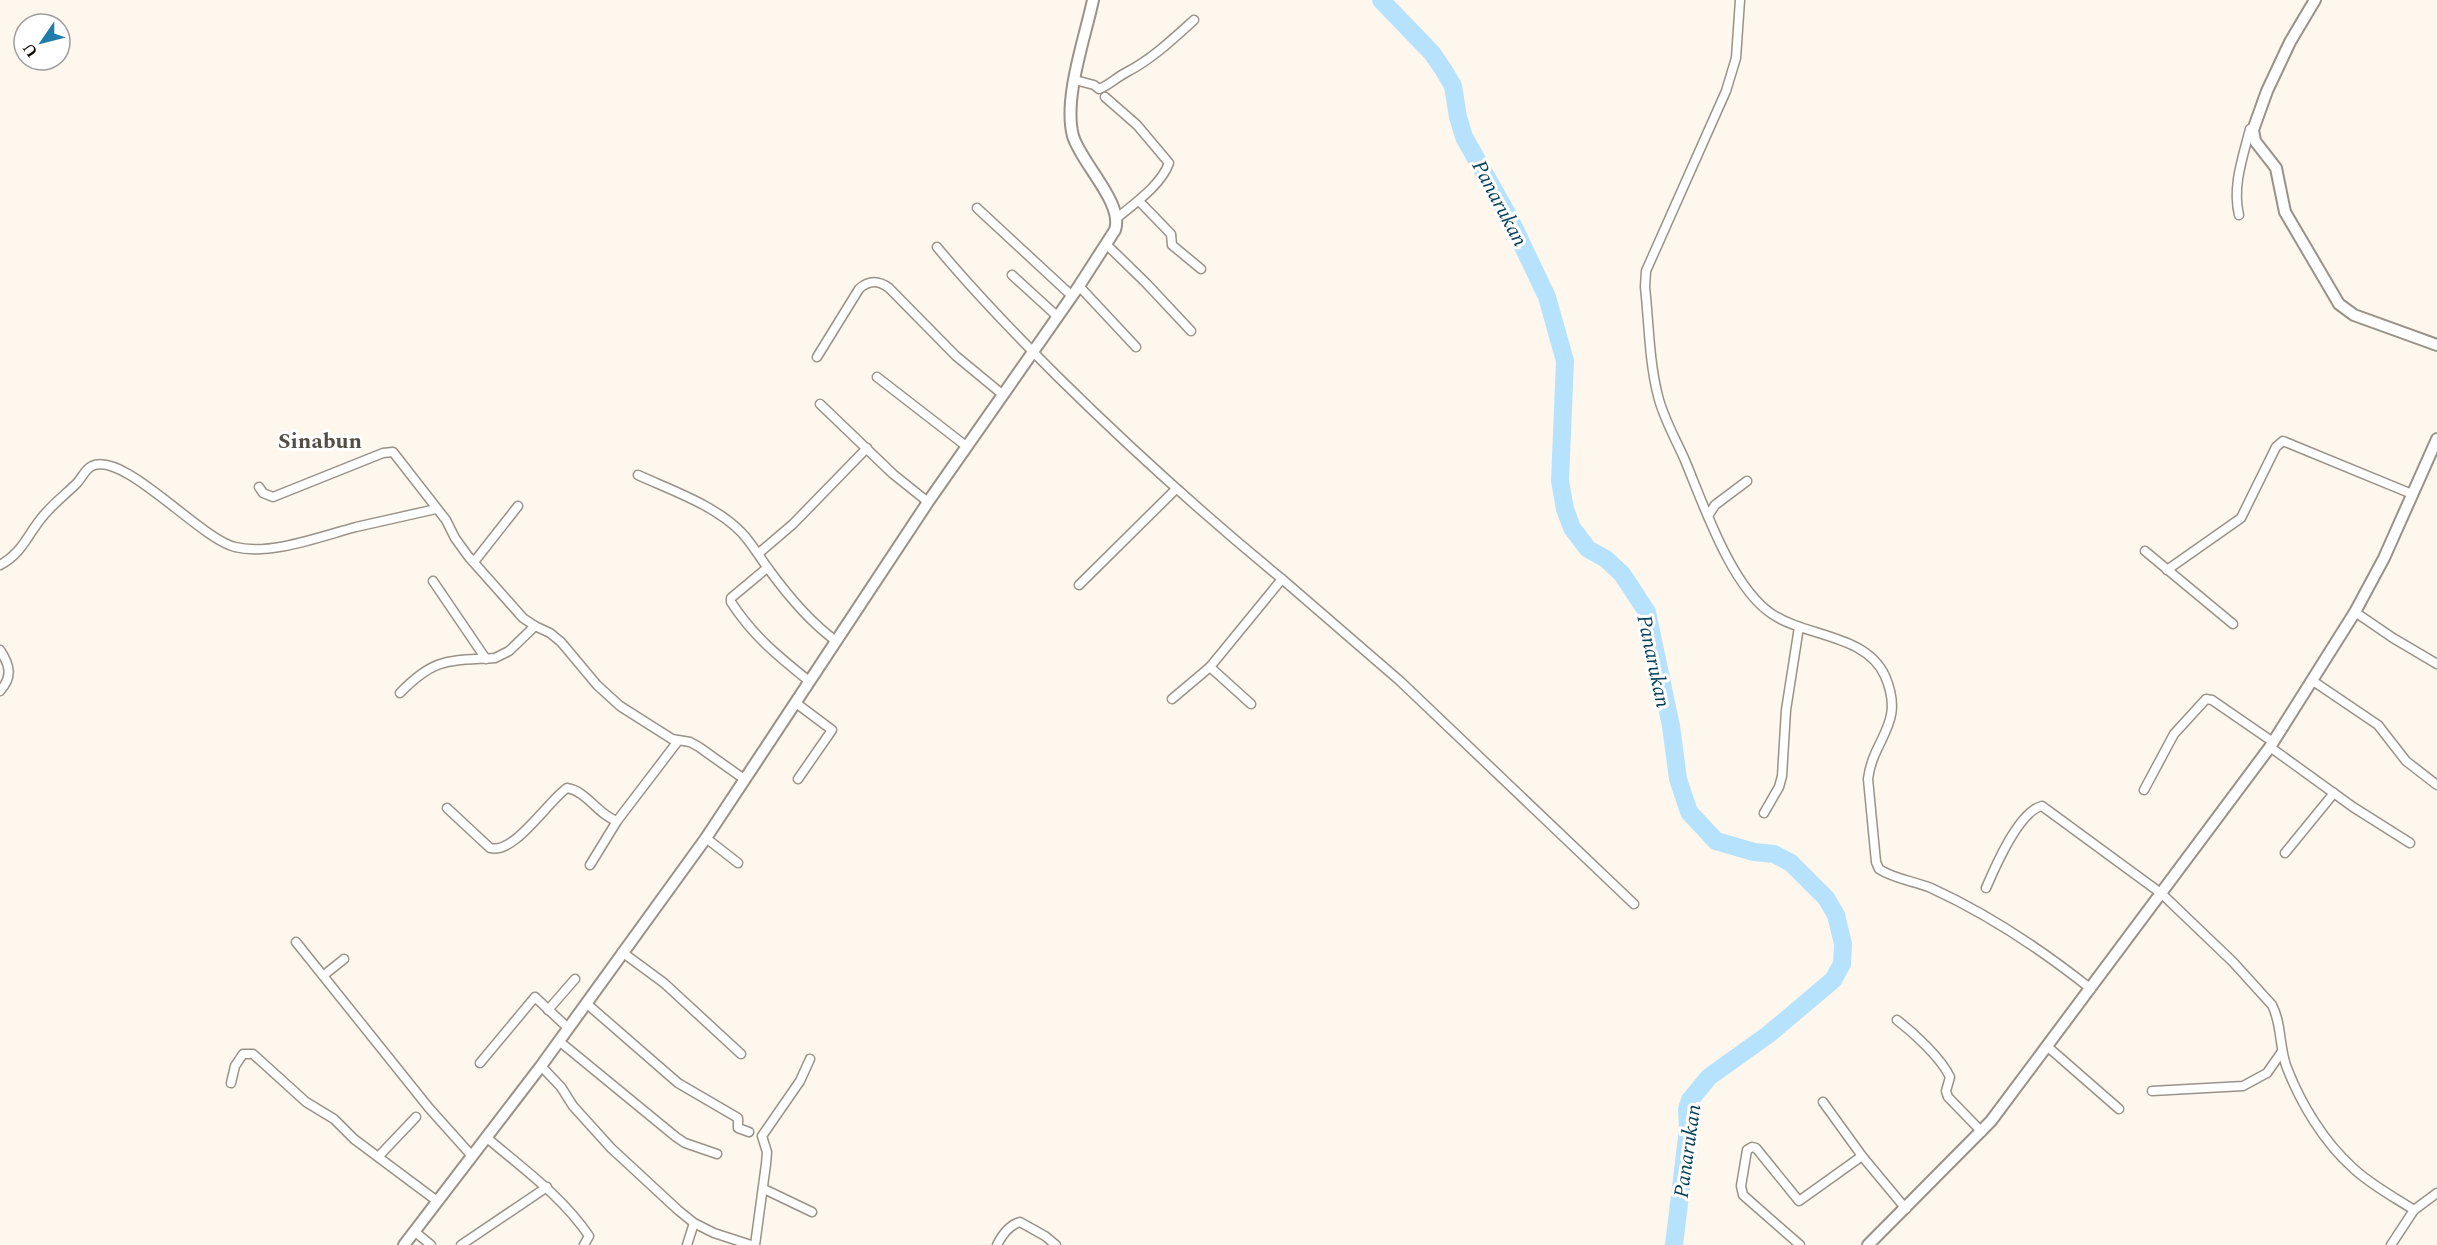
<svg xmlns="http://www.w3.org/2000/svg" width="2437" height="1245" font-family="Spectral,serif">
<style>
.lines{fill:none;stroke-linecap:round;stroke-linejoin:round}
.river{stroke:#b6e2fd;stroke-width:18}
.minor-casing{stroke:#9a9288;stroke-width:11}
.tertiary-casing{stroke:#9a9288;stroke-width:14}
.minor{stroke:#fff;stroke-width:8}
.tertiary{stroke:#fff;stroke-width:10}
.labels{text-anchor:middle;stroke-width:6;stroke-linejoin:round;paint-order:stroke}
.water-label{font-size:21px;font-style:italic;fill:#053f59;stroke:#fff}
.quarter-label{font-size:22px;font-weight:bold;fill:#544d43;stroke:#fff}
</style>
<rect width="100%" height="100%" fill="#fef7ee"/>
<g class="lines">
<!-- river -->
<polyline class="river" points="1381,0 1432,53 1443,69 1453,86 1458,117 1464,137 1509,217 1547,297 1565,361 1560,481 1565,509 1572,528 1588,549 1606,559 1622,574 1647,612 1671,726 1678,779 1689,812 1716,841 1754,852 1774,854 1791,863 1826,898 1836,915 1843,944 1842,964 1833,980 1769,1034 1709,1077 1690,1100 1687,1109 1688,1129 1674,1245"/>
<!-- minor casing -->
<g class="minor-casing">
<g id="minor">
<path d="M1740,0L1736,58L1726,91L1646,271L1645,287C1649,323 1649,361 1658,396C1663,417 1675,438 1684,458C1703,503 1731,587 1772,614C1806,637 1866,634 1885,676C1906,724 1873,738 1868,779L1876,862L1879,869C1894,879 1914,881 1931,888C1988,914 2042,950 2091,989"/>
<path d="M1075,80L1094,85L1099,89C1109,85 1117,77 1127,72C1152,59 1173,39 1194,20"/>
<path d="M1105,97L1137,125L1169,163C1161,185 1135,203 1117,218"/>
<polyline points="1139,201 1171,234 1172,245 1201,269"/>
<polyline points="977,208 1072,296"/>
<path d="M2239,215C2232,186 2243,157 2250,129L2253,130"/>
<polyline points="1107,245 1146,283 1191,331"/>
<path d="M937,247C975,293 1016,335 1058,377C1130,448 1204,515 1282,579L1210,667L1172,699"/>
<polyline points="1012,275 1058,317"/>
<polyline points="1079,286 1136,347"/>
<path d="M817,357L859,289C869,280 878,280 889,288L956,356L1002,394"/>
<polyline points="877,377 966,446"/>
<polyline points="820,404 893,474 928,502"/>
<path d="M638,475C673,491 715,505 742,533C753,545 760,558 770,571C789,597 810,622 836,641"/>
<polyline points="259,487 263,493 273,497 383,453 393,452 446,520 455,538 468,556 523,618 535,626 550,633 561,642 597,685 620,706 672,739 690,742 699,747 744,779"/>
<polyline points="1708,516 1715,505 1747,481"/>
<polyline points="2145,551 2233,624"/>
<polyline points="759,553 793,524 867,448"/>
<polyline points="474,562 518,506"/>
<path d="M0,565C23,553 28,533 44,515C54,503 66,494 77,483C82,478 85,469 92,466C124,451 199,538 235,547C270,556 322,536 356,527C382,521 409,515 436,509"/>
<path d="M767,568L731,598V602C753,636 778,656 809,681"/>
<polyline points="2167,570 2241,518 2276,447 2283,441 2412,494"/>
<polyline points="1282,579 1400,681 1634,904"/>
<polyline points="433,581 486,659"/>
<polyline points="1079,585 1176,489"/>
<polyline points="2355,612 2393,638 2437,664"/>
<path d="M0,650C10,665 13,677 0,691"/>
<polyline points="1210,667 1251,704"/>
<polyline points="2313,681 2378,725 2406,761 2437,785"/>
<path d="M400,693C435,657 448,661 495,658L509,651L535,626"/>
<polyline points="796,703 832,730 798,779"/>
<polyline points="2270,747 2353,807 2410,843"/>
<polyline points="2144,790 2174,734 2206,699 2212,700 2273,742"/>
<path d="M447,808L490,848C514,855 548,801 567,788C587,791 598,815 617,821L678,741"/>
<polyline points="1764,813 1779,787 1782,776 1786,710 1799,627"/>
<polyline points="706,838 738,863"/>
<polyline points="2285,853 2334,793"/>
<polyline points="590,865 617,821"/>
<path d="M1986,888C1995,867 2019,811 2042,806L2162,894L2233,962L2272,1005C2282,1024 2279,1048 2287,1068C2301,1104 2324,1142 2353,1168C2371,1185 2394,1197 2414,1210"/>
<polyline points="296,942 429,1108 472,1156"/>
<polyline points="622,952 664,983 741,1054"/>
<polyline points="324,975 344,959"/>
<polyline points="586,1003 678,1083 738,1118 738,1128 749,1132"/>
<polyline points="548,1010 575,979"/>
<path d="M1897,1020C1914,1033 1941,1058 1950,1077L1946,1091L1948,1097L1982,1132"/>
<polyline points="559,1041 676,1137 685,1143 717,1154"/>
<polyline points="2048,1047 2119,1109"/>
<polyline points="480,1063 535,997 568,1028"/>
<polyline points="541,1066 561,1087 573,1106 611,1148 678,1210 694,1223 714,1233 751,1245"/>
<polyline points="231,1083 235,1066 243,1054 253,1054 306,1102 334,1119 354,1139 437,1201"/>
<polyline points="2152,1091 2243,1086 2267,1073 2281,1053"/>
<polyline points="1823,1102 1862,1156 1906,1209"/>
<path d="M486,1137C522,1168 562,1196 589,1236L584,1245"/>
<polyline points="379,1156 416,1117"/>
<polyline points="764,1189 812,1212"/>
<polyline points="414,1231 431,1245"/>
<polyline points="461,1245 547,1187"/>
<polyline points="687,1245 694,1223"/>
<polyline points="755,1245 766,1164 767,1152 762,1136 800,1081 810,1059"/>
<path d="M997,1245C1002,1235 1009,1225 1020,1222L1045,1236L1056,1245"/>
<polyline points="1800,1245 1743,1195 1741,1186 1747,1150 1752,1147 1756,1148 1799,1201 1862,1156"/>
<polyline points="2391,1245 2414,1210 2437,1193"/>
</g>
</g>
<!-- tertiary casing -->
<g class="tertiary-casing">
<g id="tertiary">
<polyline points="2315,0 2290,42 2267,91 2253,130 2255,141 2276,168 2285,212 2339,304 2354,315 2437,345"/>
<path d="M404,1245L541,1066L706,838L928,502L1079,286L1115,230C1124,203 1081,163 1073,136C1063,99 1085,38 1093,0"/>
<polyline points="1868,1245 1991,1121 2270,747 2355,612 2384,558 2437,439"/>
</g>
</g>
<!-- minor -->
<use href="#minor" class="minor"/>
<!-- tertiary -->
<use href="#tertiary" class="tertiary"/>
</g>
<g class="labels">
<!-- water labels -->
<g class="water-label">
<text transform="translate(1500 203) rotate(62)" y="7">Panarukan</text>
<text transform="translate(1654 661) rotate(78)" y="7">Panarukan</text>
<text transform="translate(1687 1151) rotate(-82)" y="7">Panarukan</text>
</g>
<!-- quarter labels -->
<g class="quarter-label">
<text x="320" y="448">Sinabun</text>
</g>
</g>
<!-- north arrow -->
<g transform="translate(42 42) rotate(235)"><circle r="28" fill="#ffffff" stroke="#9f9d9c" stroke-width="1.5"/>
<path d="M0-4.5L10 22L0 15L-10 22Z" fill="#1f7daa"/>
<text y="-9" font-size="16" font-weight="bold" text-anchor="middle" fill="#0e0b07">U</text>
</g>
</svg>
